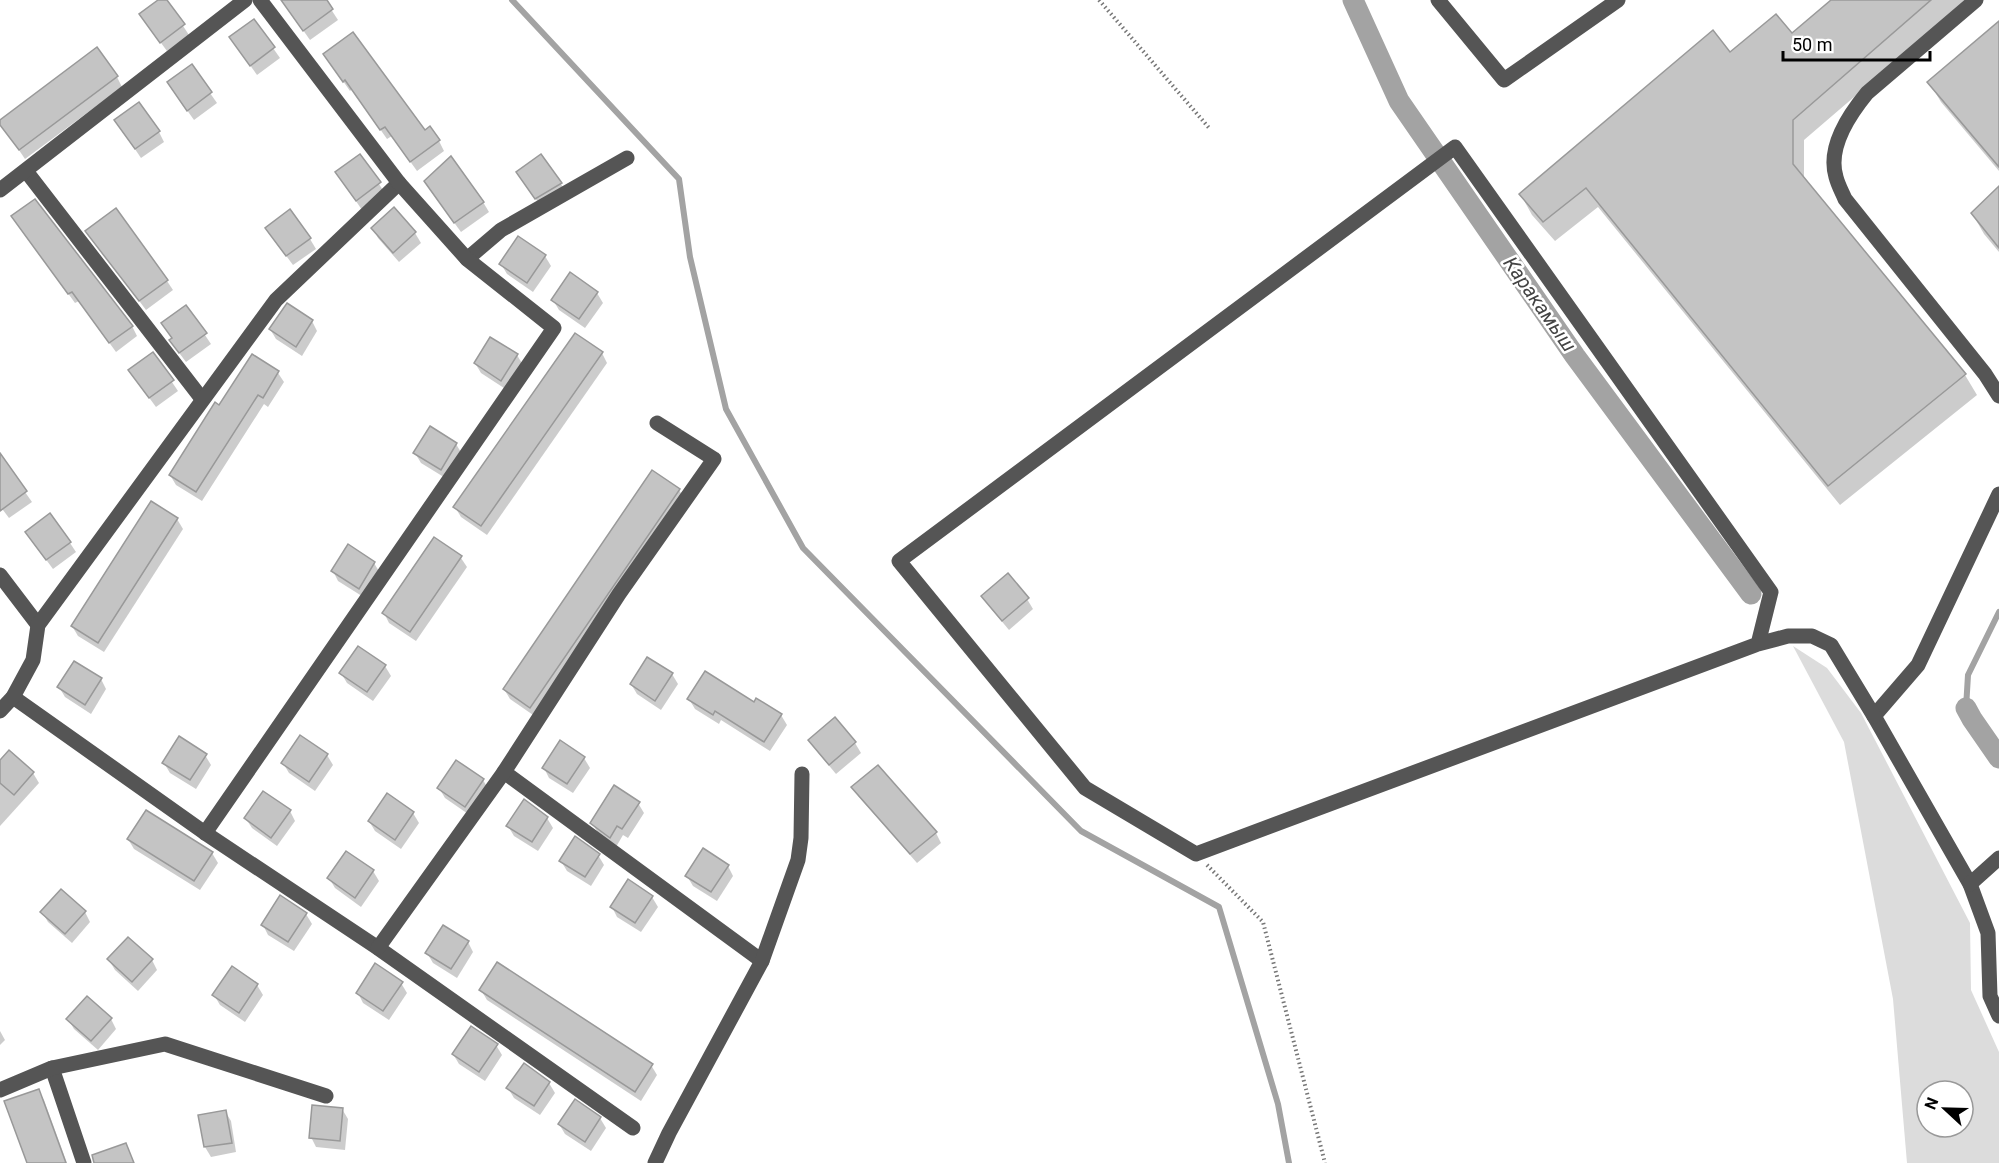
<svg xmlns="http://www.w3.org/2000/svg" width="1999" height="1163" font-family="Roboto,sans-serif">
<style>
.green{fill:#dcdcdc;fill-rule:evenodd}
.shadow{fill:#0003}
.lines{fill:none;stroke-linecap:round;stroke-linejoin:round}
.stream{stroke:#a3a3a3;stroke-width:6}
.canal{stroke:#a3a3a3;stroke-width:21}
.building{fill:#c4c4c4;stroke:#999;stroke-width:1.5}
.path{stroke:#777;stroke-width:4;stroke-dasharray:1.5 3;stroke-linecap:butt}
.minor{stroke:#555;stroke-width:15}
.labels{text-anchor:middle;stroke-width:5;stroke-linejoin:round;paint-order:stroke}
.water-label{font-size:20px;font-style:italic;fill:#444;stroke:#fff}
</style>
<rect width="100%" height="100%" fill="#fff"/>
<!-- green -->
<path class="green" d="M1793,646L1827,668L1861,713L1970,923L1971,990L1999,1052V1163H1907L1893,999L1844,742ZM1927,1091H1963V1127H1927Z"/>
<!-- shadow -->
<g class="shadow">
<polygon points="161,0 166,0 189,35 167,51 147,24"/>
<polygon points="290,0 325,0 338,20 310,40 291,13"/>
<polygon points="1834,0 1967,0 1804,140 1804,180 1965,375 1977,395 1840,505 1598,207 1555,241 1532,215 1521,195 1730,54 1792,35"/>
<polygon points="254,21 280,58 257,75 237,47"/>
<polygon points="1999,23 1999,171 1941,102 1929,82"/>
<polygon points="331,64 439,141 444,151 417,171 392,136 387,139 352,89 350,91"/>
<polygon points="191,66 217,103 194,120 174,92"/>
<polygon points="117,77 122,87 25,159 0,122"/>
<polygon points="116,121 159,132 164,142 141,158"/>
<polygon points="360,156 385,193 362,210 343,182"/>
<polygon points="524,182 561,184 566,193 542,208"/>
<polygon points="1999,188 1999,252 1984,234 1972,213"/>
<polygon points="431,191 483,202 489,212 461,232"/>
<polygon points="394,209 415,233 421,243 399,262 378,238 373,228"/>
<polygon points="13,217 132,326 137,336 116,352 79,301 75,303"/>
<polygon points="87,231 167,281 173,290 146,310"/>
<polygon points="273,238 310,239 316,249 293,265"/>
<polygon points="545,256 551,266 533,292 507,274 501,264"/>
<polygon points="597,293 603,303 585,328 559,310 553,300"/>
<polygon points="186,307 211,344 186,362 177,350 171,341 173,339 163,323"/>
<polygon points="312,321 317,331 302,356 276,339 270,329"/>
<polygon points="602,353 607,363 487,535 461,517 455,507"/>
<polygon points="153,354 178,391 156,407 136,380"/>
<polygon points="517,355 523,365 507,390 481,373 475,363"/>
<polygon points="252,356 278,373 284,382 268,407 264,404 202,501 176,485 170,475 220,407"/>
<polygon points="430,428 456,444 462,454 447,479 421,463 415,453"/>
<polygon points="6,465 32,502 9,518 0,506 0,469"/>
<polygon points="679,490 685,500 536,717 510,699 504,689"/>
<polygon points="152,503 177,519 183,529 104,652 78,636 72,626"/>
<polygon points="33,542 70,543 76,552 53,569"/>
<polygon points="461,558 467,567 416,641 389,623 384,613"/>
<polygon points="374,563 380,573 365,598 338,581 333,571"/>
<polygon points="1007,575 1027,599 1033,609 1009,630 989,606 983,596"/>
<polygon points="385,666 391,676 373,701 347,683 341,673"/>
<polygon points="672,674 678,684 661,710 637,694 631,684"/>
<polygon points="101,679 106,689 91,714 65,697 59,687"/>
<polygon points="689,699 754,704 781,715 787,725 770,751 721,720 719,724 695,709"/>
<polygon points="835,719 855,743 861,753 836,774 816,750 810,740"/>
<polygon points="9,752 33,773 39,783 0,826 0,762"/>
<polygon points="205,755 211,765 196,789 170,773 164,763"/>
<polygon points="327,755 333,765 315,791 289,773 283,763"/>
<polygon points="584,758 590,768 573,793 549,778 544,768"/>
<polygon points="483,780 489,790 471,816 445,798 439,788"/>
<polygon points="853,787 936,833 941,843 917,863 859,797"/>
<polygon points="638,803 644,813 628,838 623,835 616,847 598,833 592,823"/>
<polygon points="290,811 295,821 277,846 252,828 246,819"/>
<polygon points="147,812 212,853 218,863 200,890 134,849 128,839"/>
<polygon points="413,813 419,823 401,849 375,831 369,821"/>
<polygon points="547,818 553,828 538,851 514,836 508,826"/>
<polygon points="598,855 604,865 591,886 567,871 561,861"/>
<polygon points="728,866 733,876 717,901 693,886 687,876"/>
<polygon points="373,871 379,881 361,907 335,888 329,878"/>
<polygon points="281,897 306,914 312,924 294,951 268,935 263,925"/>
<polygon points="652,897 658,907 641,932 617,917 612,907"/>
<polygon points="42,912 85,912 90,922 72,943 48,922"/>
<polygon points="468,942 473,952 457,978 433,963 427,953"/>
<polygon points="109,960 152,960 157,970 138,991 115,970"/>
<polygon points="401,983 407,993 389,1020 363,1003 358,993"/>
<polygon points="257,985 263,995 245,1022 220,1005 214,995"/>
<polygon points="481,990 651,1065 657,1075 641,1101 487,1000"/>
<polygon points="68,1019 111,1019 116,1029 98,1050 74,1029"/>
<polygon points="0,1031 5,1040 0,1045"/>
<polygon points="496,1045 502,1055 485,1081 459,1064 453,1054"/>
<polygon points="549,1083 555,1093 540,1115 514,1098 508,1088"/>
<polygon points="38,1090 44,1100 67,1163 29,1163"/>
<polygon points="342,1109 348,1119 345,1150 316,1147 311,1137"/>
<polygon points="225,1111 231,1121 236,1152 211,1157 205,1147 200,1116"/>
<polygon points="600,1118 606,1128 591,1151 565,1134 559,1124"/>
</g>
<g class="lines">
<!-- stream -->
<g class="stream">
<polyline points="512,0 679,179 690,257 726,409 803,548 1081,831 1219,907 1278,1104 1289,1163"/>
<polyline points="1966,708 1968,675 1999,612"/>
</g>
<!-- canal -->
<g class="canal">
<polyline points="1353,0 1399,101 1575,356 1751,594"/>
<polyline points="1966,708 1972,719 1999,758"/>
</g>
</g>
<!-- building -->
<g class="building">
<polygon points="158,0 167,0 185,24 160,43 139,14"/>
<polygon points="281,0 327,0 333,9 303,31"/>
<polygon points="1831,0 1931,0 1793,120 1793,164 1966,374 1828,486 1586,188 1543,222 1519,194 1713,30 1730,52 1776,14 1792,33"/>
<polygon points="254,19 275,47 250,66 229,37"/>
<polygon points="1999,21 1999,167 1927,82"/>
<polygon points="353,32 425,130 430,126 440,140 410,162 385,127 380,130 345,80 343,82 323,54"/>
<polygon points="97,47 118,76 19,150 0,125 0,120"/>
<polygon points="192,64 212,92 187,111 167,82"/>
<polygon points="139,102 160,131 135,149 114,120"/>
<polygon points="360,154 381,182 356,201 335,172"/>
<polygon points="541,154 562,183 535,199 516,172"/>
<polygon points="451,156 484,202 454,223 424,181"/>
<polygon points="1999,186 1999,248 1971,213"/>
<polygon points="35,199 133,326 109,343 72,292 68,294 11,216"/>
<polygon points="394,207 416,232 393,253 371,228"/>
<polygon points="116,208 168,280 139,301 85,231"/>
<polygon points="290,209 311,238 286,256 265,228"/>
<polygon points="518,236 546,255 527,283 499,264"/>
<polygon points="570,272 598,292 579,319 551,300"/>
<polygon points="287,303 313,320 296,347 269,329"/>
<polygon points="186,305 207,333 179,353 169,340 172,338 161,323"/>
<polygon points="575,333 603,352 481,526 453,507"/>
<polygon points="490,337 518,354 501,381 474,363"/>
<polygon points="153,352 174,380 149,398 128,370"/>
<polygon points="252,354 279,371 263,398 258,395 196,492 169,475 215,402 219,405"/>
<polygon points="430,426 457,443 441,470 413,453"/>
<polygon points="0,453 27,491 0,511"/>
<polygon points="652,470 680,489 530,708 503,689"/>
<polygon points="151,501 178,518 98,643 71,626"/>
<polygon points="50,513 71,542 46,560 25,532"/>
<polygon points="434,537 462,556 410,632 382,613"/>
<polygon points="348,544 375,562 359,589 331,571"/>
<polygon points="1008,573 1029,598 1002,621 981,596"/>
<polygon points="358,646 386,665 367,692 339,673"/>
<polygon points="647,657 673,673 655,701 630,684"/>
<polygon points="74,661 102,678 85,705 57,687"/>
<polygon points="705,671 754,702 756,698 782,714 764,742 715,711 713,715 687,699"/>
<polygon points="835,717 856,742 829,765 808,740"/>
<polygon points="300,735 328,754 309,782 281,763"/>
<polygon points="179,736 207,754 190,780 162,763"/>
<polygon points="560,740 585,757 567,784 542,768"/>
<polygon points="9,750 34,772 14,795 0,783 0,760"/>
<polygon points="456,760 484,779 465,807 437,788"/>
<polygon points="878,765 937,832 910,854 851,787"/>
<polygon points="614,785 640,802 622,829 617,826 610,838 590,823"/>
<polygon points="263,791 291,810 271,838 244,818"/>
<polygon points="387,793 414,812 395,840 368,821"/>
<polygon points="524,799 548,817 532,842 506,826"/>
<polygon points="146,810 213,852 194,881 127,839"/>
<polygon points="575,836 600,854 585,877 559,861"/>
<polygon points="703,848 729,865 711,892 685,876"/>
<polygon points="346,851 374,870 355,898 327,878"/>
<polygon points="628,879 653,896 635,923 610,907"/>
<polygon points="61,889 86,911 65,934 40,912"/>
<polygon points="280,895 307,913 288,942 261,925"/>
<polygon points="443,925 469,941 451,969 425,953"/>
<polygon points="128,937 153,959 132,982 107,959"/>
<polygon points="497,962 653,1064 635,1092 479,990"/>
<polygon points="375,963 403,982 383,1011 356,993"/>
<polygon points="232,966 258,984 239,1013 212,995"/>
<polygon points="87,996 112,1018 91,1041 66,1019"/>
<polygon points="471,1026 498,1044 479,1072 452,1054"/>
<polygon points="524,1063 550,1082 534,1106 506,1088"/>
<polygon points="39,1089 66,1163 27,1163 4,1101"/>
<polygon points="575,1099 601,1117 585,1142 558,1124"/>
<polygon points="312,1105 343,1108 340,1141 309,1138"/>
<polygon points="226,1110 232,1143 204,1147 198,1115"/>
<polygon points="126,1143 134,1163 94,1163 92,1155"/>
</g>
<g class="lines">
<!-- path -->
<g class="path">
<polyline points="1099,0 1210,129"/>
<polyline points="1207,865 1263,922 1325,1163"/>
</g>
<!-- minor -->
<g class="minor">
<polyline points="1438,0 1504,80 1618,0"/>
<path d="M1976,0L1867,93C1849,115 1827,147 1836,177C1838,185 1842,192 1845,199L1985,374L1999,396"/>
<polyline points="26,171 202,399"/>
<polyline points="0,190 245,0"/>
<polyline points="467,259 501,230 627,158"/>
<polyline points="1999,494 1918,665 1874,716 1970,884 1988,933 1990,996 1999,1016"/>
<polyline points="0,575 38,625"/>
<polyline points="1758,644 1771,592 1455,147 899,561 1085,788 1196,854 1758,644 1788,636 1812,636 1831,645 1874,716"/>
<polyline points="13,697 205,833 378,948 633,1128"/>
<polyline points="0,711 13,697 33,660 38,625 276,300 399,183"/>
<polyline points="504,772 762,961"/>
<polyline points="205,833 554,328 467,259 399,183 260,0"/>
<polyline points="1970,884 1999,858"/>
<polyline points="378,948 504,772 619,594 714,459 657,423"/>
<polyline points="52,1068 84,1163"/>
<polyline points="0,1090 52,1068 165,1044 326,1096"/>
<polyline points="655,1163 669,1133 762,961 798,860 801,838 802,774"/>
</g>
</g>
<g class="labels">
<!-- water labels -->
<g class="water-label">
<text transform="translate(1540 304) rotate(55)" y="7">Каракамыш</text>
</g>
</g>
<!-- north arrow -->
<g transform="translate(1945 1109) rotate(292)"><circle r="28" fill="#ffffff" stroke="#999999" stroke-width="1.5"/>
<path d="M0-4.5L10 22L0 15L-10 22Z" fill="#000000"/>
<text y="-9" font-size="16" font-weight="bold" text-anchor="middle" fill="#000000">N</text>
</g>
<!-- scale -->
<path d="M1783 51v9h147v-9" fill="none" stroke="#000000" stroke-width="3"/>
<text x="1792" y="51" font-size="18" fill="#000000" stroke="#ffffff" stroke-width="4.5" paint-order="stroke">50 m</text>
</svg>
